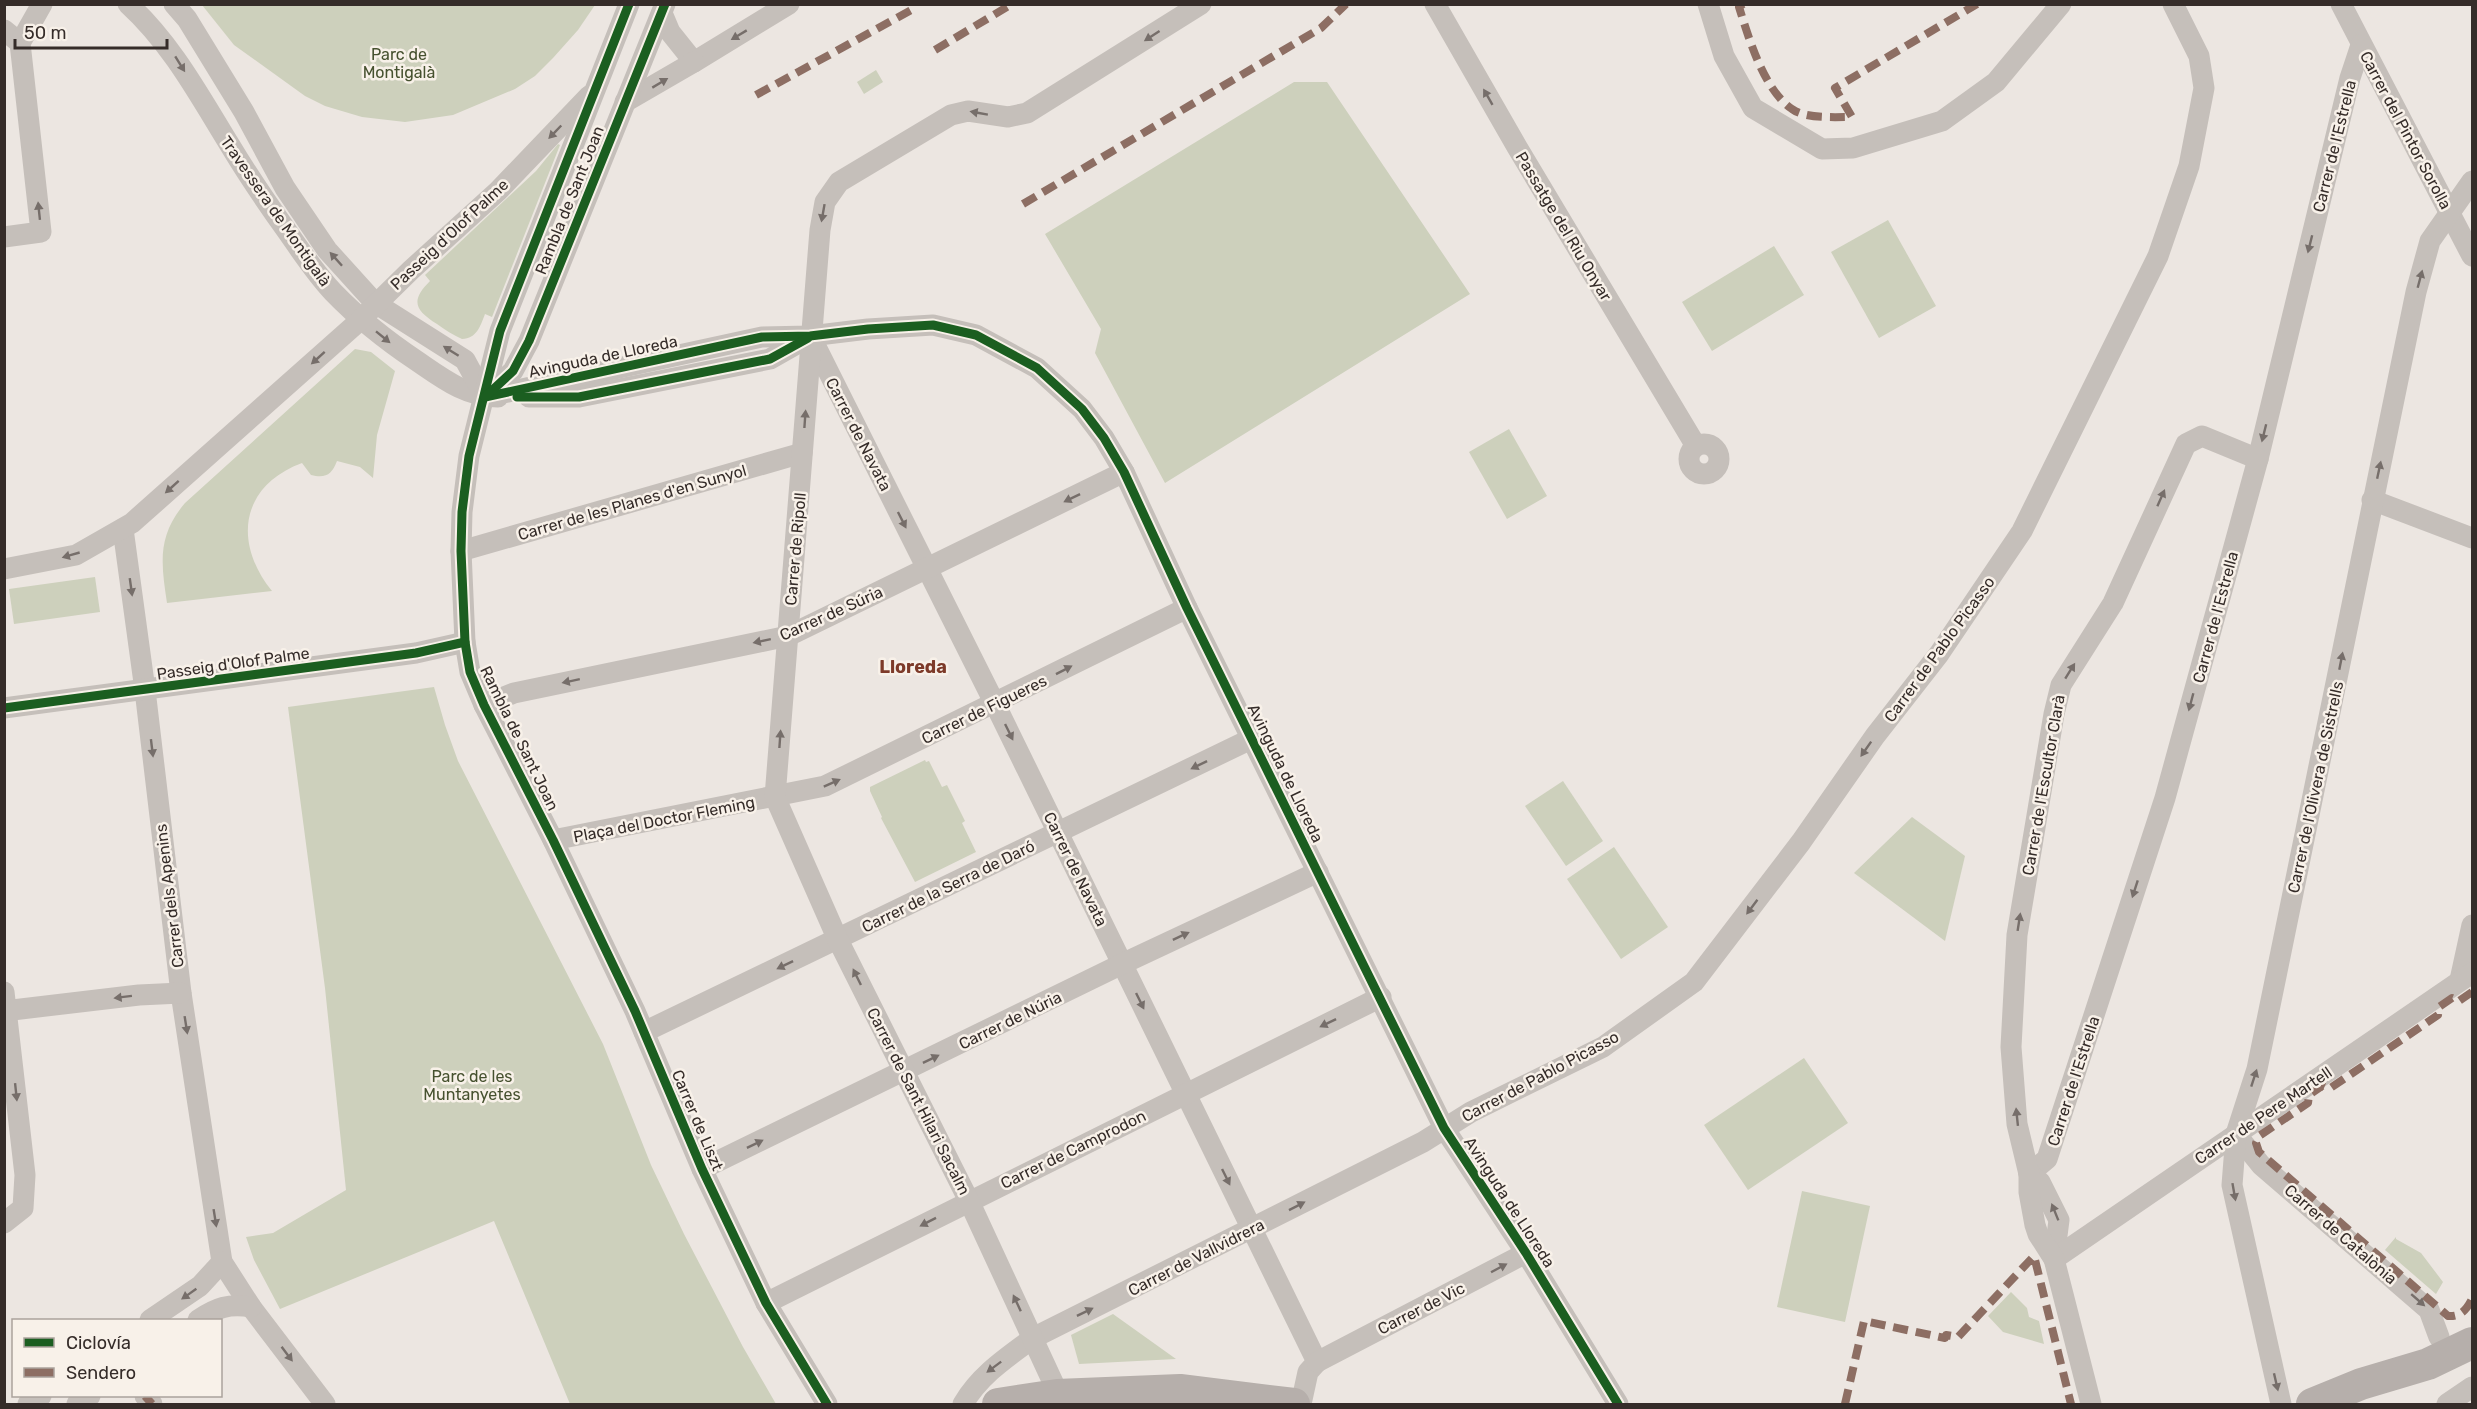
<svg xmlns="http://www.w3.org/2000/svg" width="2477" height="1409" font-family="Rubik,sans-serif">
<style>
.green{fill:#cdd0bc}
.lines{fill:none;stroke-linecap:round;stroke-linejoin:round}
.street{stroke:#c5bfba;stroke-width:21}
.secondary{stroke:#b6afab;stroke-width:32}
.quiet{stroke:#8d6e63;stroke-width:8;stroke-dasharray:15 8;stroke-linecap:butt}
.cycleway-casing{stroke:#f8f1e9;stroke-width:13}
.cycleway{stroke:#1b5e20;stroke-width:9}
.oneway{fill:#766e6a}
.labels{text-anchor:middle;stroke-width:5;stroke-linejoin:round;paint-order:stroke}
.park-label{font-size:16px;fill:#46512f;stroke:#f8f1e9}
.street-label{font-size:16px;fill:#352c29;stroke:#f8f1e9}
.neighbourhood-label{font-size:18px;font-weight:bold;fill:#7d3a29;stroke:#f8f1e9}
</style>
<rect width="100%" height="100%" fill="#ece6e1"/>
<!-- green -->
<g class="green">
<polygon points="202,5 595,5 578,30 553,58 535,76 515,89 453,115 405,122 362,117 325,106 305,96 234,45"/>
<polygon points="876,70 883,82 864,94 857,82"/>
<polygon points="1294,82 1327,82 1470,294 1165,483 1095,353 1101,329 1045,234"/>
<path d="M558,144L560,145L492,317L485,314C480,327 477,338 462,339C453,335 445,330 437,324C415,310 410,301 430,281L425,275L536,171Z"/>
<polygon points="1888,220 1936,306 1879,338 1831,252"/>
<polygon points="1774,246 1804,295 1712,351 1682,302"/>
<path d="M355,349L371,352L395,371L377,435L373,478L360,467L337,461C332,474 326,479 311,475L302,463C240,486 233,543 272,591L167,603C161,563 157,536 185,503Z"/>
<polygon points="1509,429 1547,496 1507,519 1469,452"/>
<polygon points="95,577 100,612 14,624 9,589"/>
<polygon points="434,687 445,725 458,761 603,1044 651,1165 684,1234 743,1347 776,1404 570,1404 494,1221 280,1309 254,1260 246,1237 273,1233 346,1190 325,988 288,707"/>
<polygon points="925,760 926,762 929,761 942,787 947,785 965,821 962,823 976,852 915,882 881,818 882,817 870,791 870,787"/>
<polygon points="1563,781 1603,841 1566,866 1525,806"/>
<polygon points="1912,817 1965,856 1945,941 1854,873"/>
<polygon points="1614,847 1668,927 1621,959 1567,879"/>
<polygon points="1804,1058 1848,1123 1748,1190 1704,1125"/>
<polygon points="1802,1191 1870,1206 1845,1322 1777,1307"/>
<polygon points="2396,1237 2396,1239 2421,1253 2443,1282 2436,1294 2385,1250"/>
<polygon points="2011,1292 2027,1308 2029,1317 2039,1321 2044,1344 2003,1332 1988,1316"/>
<polygon points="1113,1314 1176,1359 1079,1364 1071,1335"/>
</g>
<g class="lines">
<!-- street -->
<g class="street">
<path d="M128,4C172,44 200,97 231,147C249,177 269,206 289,234C303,254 316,274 333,292C358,318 387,341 417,361C442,378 466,397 498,397"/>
<polyline points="174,4 187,19 244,112 285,188 327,250 375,303 465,360 485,397"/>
<polyline points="629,4 500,331 469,456 462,512 461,551 465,642 470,672 484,705 553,840 635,1011 702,1169 766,1303 827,1404"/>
<polyline points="1435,4 1517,147 1696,446"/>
<polyline points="1708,4 1724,56 1753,108 1822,149 1853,148 1942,121 1996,82 2061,4"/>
<polyline points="2341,4 2472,256"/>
<polyline points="662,13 670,32 694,62 789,4"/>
<polyline points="4,30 20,43"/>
<polyline points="625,102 694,62"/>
<polyline points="4,237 41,232 20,43 42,4"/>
<polyline points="811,337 995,704 1317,1362 1308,1372 1301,1404"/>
<polyline points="485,396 513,371 529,341 665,4"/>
<polyline points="485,397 762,337 810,336 868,329 933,325 976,335 1037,368 1082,409 1104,438 1124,472 1187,608 1444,1128 1526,1253 1618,1404"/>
<polyline points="529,397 579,397 770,359 807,338"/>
<circle cx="1704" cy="459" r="15"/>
<polyline points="2372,500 2472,538"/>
<polyline points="123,529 145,690 181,993 222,1262 251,1307 325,1404"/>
<polyline points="461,551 802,453"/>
<polyline points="4,569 76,555 132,523 357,323 411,270 498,191 589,96"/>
<polyline points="484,705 514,693 788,636 1124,472"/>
<polyline points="4,708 416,653 465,642"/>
<polyline points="553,840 825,786 1187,608"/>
<polyline points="2460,980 2472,925"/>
<polyline points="4,992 25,1175 23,1208 4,1223"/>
<polyline points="4,1011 139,995 181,993"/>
<polyline points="644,1032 1251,739"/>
<polyline points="2236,1134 2261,1165 2429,1310 2439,1337"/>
<polyline points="702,1169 1122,964 1318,872"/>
<polyline points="2029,1174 2047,1159 2165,798 2258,459 2350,78 2361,45"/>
<polyline points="2029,1174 2040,1182 2059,1220 2054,1259"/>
<polyline points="2054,1259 2472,973"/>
<polyline points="766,1303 1381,997"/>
<polyline points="150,1320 200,1286 222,1262"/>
<path d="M198,1320C216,1308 229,1303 251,1307"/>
<polyline points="1317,1362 1526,1253"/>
<polyline points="145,1396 152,1404"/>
<polyline points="28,1404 41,1396"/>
<polyline points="77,1404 90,1396"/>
<path d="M963,1404C980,1375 1006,1358 1033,1338L1423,1142L1471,1112L1603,1047L1694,982L1801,842L1875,736L1939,654L2022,531L2158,256L2189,166L2204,88L2199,56L2173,4"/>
<polyline points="1063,1404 969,1201 838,940 775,797 820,230 825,202 839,182 951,115 968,111 1008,117 1027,113 1201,4"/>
<polyline points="2091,1404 2054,1259 2038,1234 2035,1225 2029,1192 2029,1174 2017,1124 2011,1047 2017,935 2054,714 2061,685 2113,603 2186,444 2202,436 2258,459"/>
<polyline points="2281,1404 2232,1185 2236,1134 2257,1069 2416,292 2430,241 2472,181"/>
<polyline points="2447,1404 2472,1387"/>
</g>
<!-- secondary -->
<g class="secondary">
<polyline points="998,1404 1057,1395 1180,1390 1294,1404"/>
<polyline points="2312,1404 2361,1384 2428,1364 2472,1343"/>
</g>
<!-- quiet -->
<g class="quiet">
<path d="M1743,4L1739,7C1749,39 1764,90 1792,109C1805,119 1836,117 1852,117L1835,88L1977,4"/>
<polyline points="935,50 1012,4"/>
<polyline points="756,95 913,9"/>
<polyline points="1023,204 1321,28 1346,4"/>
<path d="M2472,992L2459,1001L2452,998L2439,1007L2438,1015L2329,1089L2322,1086L2309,1095L2308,1103L2259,1136L2256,1143L2259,1152L2448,1316C2461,1317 2467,1309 2472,1299"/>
<polyline points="145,1396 152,1404"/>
<polyline points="1845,1404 1864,1321 1945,1338 1946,1335 1958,1337 2034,1256 2071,1404"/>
</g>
<!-- cycleway casing -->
<g class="cycleway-casing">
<g id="cycleway">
<polyline points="629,4 500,331 469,456 462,512 461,551 465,642 470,672 484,705 553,840 635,1011 702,1169 766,1303 827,1404"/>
<polyline points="485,397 762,337 810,336 868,329 933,325 976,335 1037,368 1082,409 1104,438 1124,472 1187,608 1444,1128 1526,1253 1618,1404"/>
<polyline points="485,397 513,371 529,341 665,4"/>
<polyline points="517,397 579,397 770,359 808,338"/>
<polyline points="4,708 416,653 465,642"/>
</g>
</g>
<!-- cycleway -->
<use href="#cycleway" class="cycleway"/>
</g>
<!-- one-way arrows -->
<defs><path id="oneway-solid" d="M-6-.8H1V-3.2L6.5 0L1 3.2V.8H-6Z" transform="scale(1.5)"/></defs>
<g class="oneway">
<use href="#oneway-solid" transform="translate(739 35) rotate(149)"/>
<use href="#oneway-solid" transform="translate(1152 36) rotate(147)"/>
<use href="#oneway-solid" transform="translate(180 64) rotate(58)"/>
<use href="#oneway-solid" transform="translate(660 83) rotate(-31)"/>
<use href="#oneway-solid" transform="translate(1488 97) rotate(-120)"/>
<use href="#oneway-solid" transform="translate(979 113) rotate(-170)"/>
<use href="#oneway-solid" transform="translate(555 132) rotate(134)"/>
<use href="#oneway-solid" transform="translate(39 211) rotate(-96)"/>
<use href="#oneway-solid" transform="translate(823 213) rotate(100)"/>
<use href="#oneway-solid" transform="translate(2310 244) rotate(104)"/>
<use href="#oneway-solid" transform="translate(336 259) rotate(-132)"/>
<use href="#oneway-solid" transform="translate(2420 279) rotate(-75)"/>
<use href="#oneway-solid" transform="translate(383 337) rotate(39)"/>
<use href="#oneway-solid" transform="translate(451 351) rotate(-148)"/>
<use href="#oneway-solid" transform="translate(318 358) rotate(138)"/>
<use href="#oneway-solid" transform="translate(805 419) rotate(-86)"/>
<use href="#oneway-solid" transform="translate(2264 433) rotate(104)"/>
<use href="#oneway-solid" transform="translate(2379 470) rotate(-78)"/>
<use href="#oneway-solid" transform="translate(172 487) rotate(138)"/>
<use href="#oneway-solid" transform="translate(1072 498) rotate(154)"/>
<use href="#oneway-solid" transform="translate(2161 498) rotate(-66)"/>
<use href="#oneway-solid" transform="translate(902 520) rotate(63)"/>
<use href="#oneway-solid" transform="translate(71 555) rotate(164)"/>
<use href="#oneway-solid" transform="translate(131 587) rotate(82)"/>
<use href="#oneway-solid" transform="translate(762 641) rotate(168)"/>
<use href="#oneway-solid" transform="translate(2341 661) rotate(-79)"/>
<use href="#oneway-solid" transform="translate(1064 670) rotate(-27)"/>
<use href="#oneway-solid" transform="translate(2070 671) rotate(-58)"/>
<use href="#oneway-solid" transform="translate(571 681) rotate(168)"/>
<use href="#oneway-solid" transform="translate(2191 702) rotate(105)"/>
<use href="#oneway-solid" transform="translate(1009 732) rotate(64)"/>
<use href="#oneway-solid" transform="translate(780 739) rotate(-86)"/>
<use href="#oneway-solid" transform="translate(152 748) rotate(83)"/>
<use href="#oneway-solid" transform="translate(1866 749) rotate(125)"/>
<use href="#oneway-solid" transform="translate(1199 765) rotate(154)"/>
<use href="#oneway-solid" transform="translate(832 783) rotate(-24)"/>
<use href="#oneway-solid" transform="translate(2135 889) rotate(108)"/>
<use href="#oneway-solid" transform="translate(1752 907) rotate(127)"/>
<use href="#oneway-solid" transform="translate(2019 922) rotate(-81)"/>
<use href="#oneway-solid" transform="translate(1181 936) rotate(-25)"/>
<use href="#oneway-solid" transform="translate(785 965) rotate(154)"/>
<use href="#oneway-solid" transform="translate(857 977) rotate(-116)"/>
<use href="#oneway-solid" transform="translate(123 997) rotate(173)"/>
<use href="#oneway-solid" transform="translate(1140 1001) rotate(64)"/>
<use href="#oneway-solid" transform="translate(1328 1023) rotate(154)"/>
<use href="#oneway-solid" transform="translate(186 1025) rotate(81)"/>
<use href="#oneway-solid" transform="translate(931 1059) rotate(-26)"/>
<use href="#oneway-solid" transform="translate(2254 1078) rotate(-72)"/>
<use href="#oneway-solid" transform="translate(16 1092) rotate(84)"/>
<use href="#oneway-solid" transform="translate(2017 1117) rotate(-96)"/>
<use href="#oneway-solid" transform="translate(755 1144) rotate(-26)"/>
<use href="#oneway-solid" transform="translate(1226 1177) rotate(64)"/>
<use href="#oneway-solid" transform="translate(2234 1192) rotate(80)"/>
<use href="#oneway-solid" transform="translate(1297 1206) rotate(-27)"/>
<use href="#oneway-solid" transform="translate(2055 1212) rotate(-112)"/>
<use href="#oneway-solid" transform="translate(215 1218) rotate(81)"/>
<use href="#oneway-solid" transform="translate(928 1222) rotate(153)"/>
<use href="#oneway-solid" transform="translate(1499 1268) rotate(-28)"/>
<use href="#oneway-solid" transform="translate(189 1294) rotate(145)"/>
<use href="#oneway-solid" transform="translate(2418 1300) rotate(41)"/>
<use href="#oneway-solid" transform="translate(1017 1303) rotate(-115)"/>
<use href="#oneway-solid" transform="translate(1085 1312) rotate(-26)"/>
<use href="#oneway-solid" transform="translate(287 1354) rotate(53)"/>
<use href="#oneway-solid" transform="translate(994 1367) rotate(143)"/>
<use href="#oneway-solid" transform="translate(2276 1382) rotate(77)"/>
</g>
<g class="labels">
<!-- park labels -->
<g class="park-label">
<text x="399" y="60">Parc de<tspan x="399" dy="18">Montigalà</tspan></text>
<text x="472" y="1082">Parc de les<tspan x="472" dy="18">Muntanyetes</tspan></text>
</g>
<!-- street labels -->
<g class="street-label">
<text transform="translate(2406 130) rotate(62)" y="6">Carrer del Pintor Sorolla</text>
<text transform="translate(2334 146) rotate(-76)" y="6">Carrer de l'Estrella</text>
<text transform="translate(569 200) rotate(-68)" y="6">Rambla de Sant Joan</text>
<text transform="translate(276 211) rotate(55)" y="6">Travessera de Montigalà</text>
<text transform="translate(1564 226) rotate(59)" y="6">Passatge del Riu Onyar</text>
<text transform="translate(449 234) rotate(-43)" y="6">Passeig d'Olof Palme</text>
<text transform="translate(603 356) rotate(-12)" y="6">Avinguda de Lloreda</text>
<text transform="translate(859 434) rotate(63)" y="6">Carrer de Navata</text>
<text transform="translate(632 502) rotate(-16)" y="6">Carrer de les Planes d'en Sunyol</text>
<text transform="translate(795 549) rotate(-85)" y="6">Carrer de Ripoll</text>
<text transform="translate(831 613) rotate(-24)" y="6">Carrer de Súria</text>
<text transform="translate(2215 617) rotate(-75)" y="6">Carrer de l'Estrella</text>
<text transform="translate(1939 649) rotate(-54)" y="6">Carrer de Pablo Picasso</text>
<text transform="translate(233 663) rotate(-8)" y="6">Passeig d'Olof Palme</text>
<text transform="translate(984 709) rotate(-26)" y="6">Carrer de Figueres</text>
<text transform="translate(520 738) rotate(64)" y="6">Rambla de Sant Joan</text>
<text transform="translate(1286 773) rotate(64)" y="6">Avinguda de Lloreda</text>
<text transform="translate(2043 785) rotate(-80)" y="6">Carrer de l'Escultor Clarà</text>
<text transform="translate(2315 787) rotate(-78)" y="6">Carrer de l'Olivera de Sistrells</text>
<text transform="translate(664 819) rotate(-11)" y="6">Plaça del Doctor Fleming</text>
<text transform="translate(1076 869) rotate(64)" y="6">Carrer de Navata</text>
<text transform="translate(948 886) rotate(-26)" y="6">Carrer de la Serra de Daró</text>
<text transform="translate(169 896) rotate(-97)" y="6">Carrer dels Apenins</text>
<text transform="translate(1010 1020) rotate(-26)" y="6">Carrer de Núria</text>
<text transform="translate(1540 1076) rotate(-28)" y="6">Carrer de Pablo Picasso</text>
<text transform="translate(2073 1081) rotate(-72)" y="6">Carrer de l'Estrella</text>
<text transform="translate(919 1101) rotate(63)" y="6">Carrer de Sant Hilari Sacalm</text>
<text transform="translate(2263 1115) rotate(-34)" y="6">Carrer de Pere Martell</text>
<text transform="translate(698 1120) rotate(67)" y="6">Carrer de Liszt</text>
<text transform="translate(1073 1149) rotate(-26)" y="6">Carrer de Camprodon</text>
<text transform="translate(1510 1202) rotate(57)" y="6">Avinguda de Lloreda</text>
<text transform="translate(2341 1234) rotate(41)" y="6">Carrer de Catalònia</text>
<text transform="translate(1196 1257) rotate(-27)" y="6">Carrer de Vallvidrera</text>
<text transform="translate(1421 1308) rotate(-27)" y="6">Carrer de Vic</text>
</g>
<!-- neighbourhood labels -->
<g class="neighbourhood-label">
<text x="913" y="673">Lloreda</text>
</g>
</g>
<!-- border -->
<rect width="2477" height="1409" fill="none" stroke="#352c29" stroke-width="12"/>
<!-- legend -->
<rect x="12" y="1319" width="210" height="78" fill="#f8f1e9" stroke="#aaa29c" stroke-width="1.5"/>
<rect x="24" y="1338" width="30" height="9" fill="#1b5e20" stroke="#aaa29c" stroke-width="1.5"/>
<text x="66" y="1349" font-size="18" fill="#352c29">Ciclovía</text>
<rect x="24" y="1368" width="30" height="9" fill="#8d6e63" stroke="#aaa29c" stroke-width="1.5"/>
<text x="66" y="1379" font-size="18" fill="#352c29">Sendero</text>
<!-- scale -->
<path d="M15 39v9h152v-9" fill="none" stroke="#352c29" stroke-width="3"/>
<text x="24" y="39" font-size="18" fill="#352c29" stroke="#f8f1e9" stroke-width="4.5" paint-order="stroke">50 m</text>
</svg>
